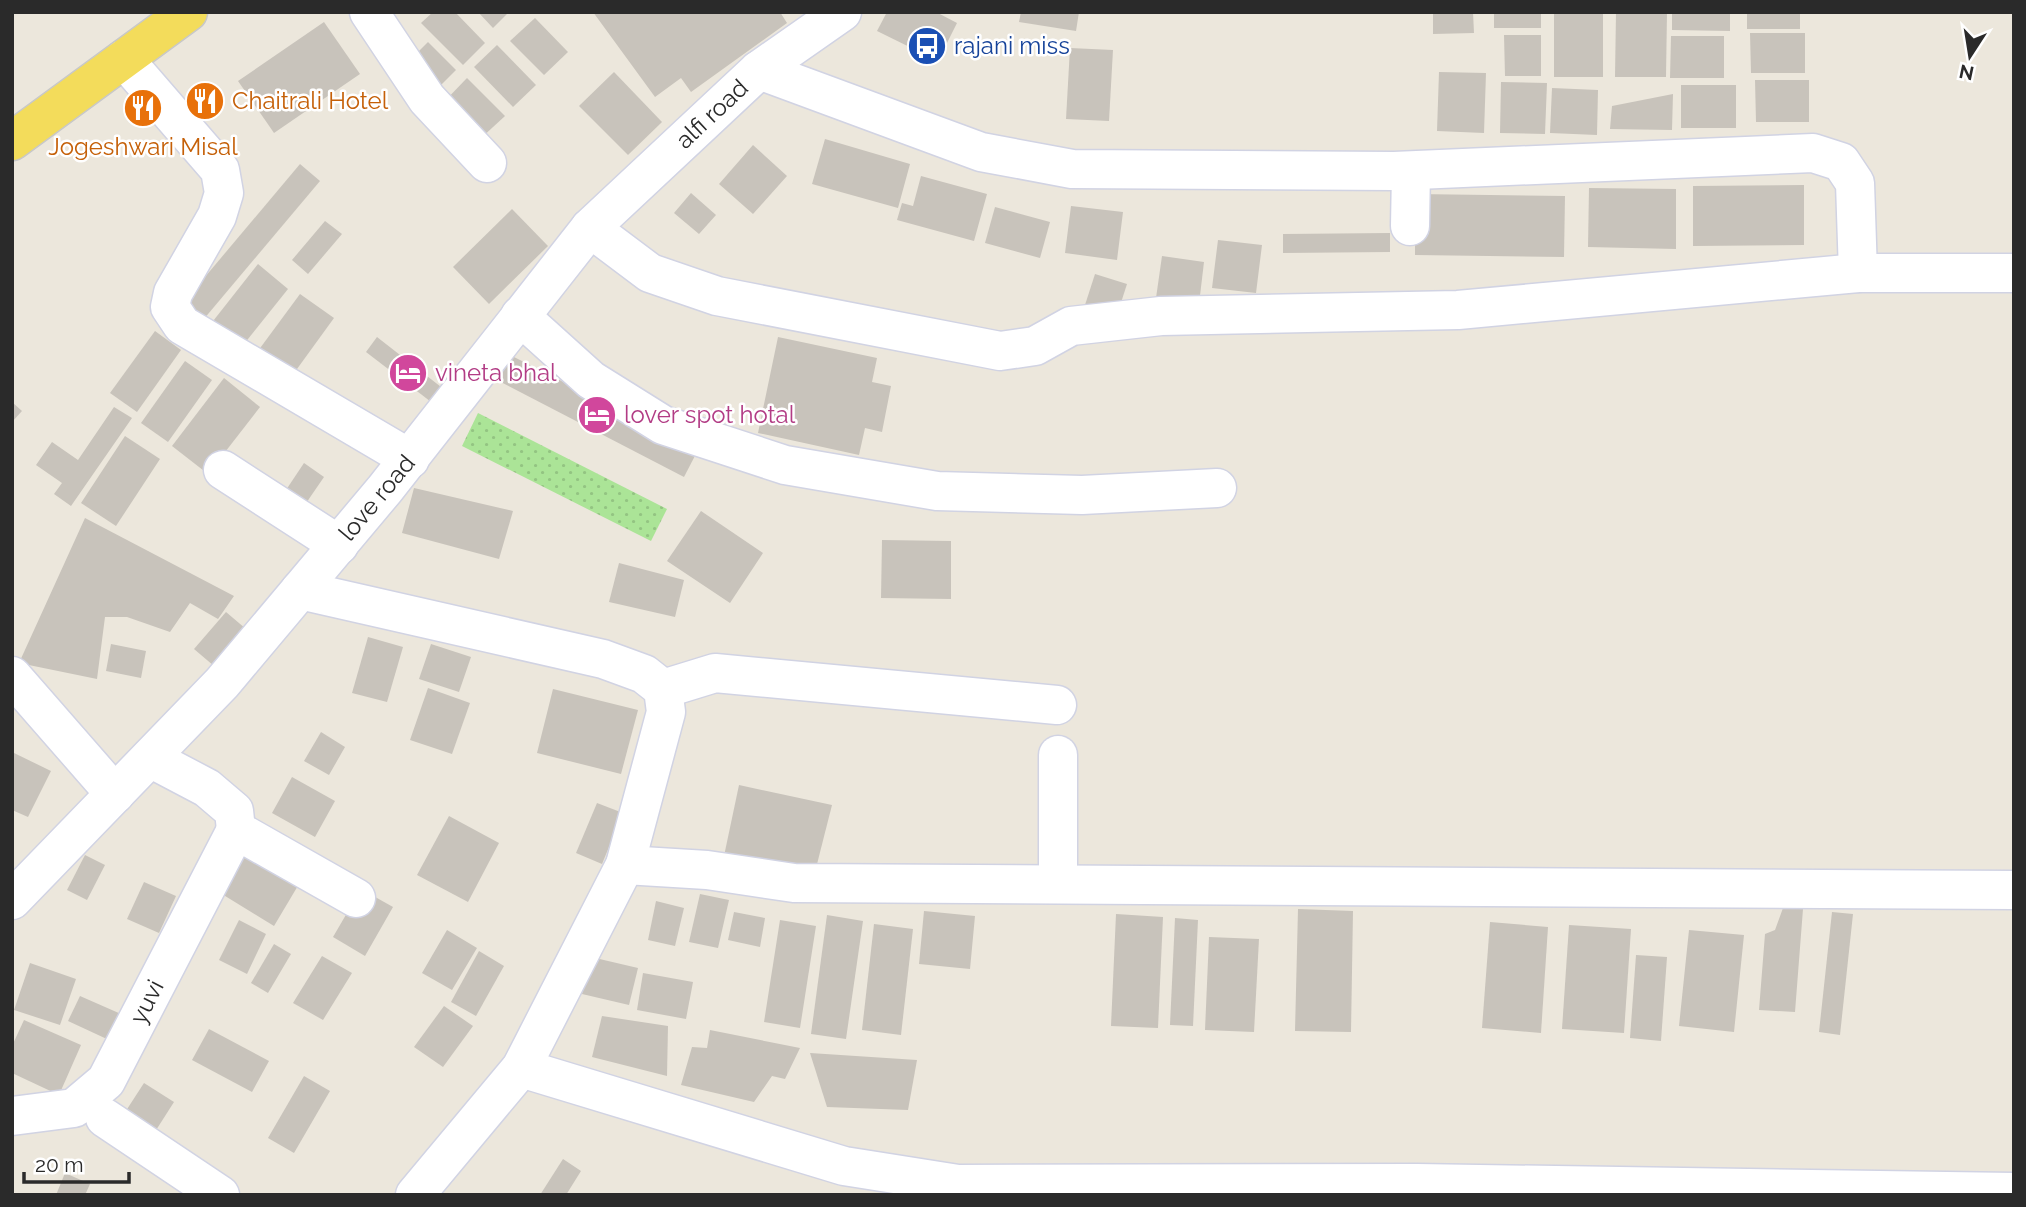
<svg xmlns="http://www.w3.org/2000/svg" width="2026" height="1207" font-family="Raleway,sans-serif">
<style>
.park{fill:url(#park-dots)}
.building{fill:#c8c3bb}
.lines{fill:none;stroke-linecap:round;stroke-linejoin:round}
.minor-casing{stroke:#d1d3e3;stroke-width:41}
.major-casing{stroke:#c8c8c8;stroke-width:41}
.minor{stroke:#fff;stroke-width:38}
.major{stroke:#f3dc5b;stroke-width:38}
.labels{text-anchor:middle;stroke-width:5;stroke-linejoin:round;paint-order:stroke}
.transit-label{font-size:24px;fill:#164399;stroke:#fff;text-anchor:start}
.food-label{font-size:24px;fill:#c56008;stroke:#fff;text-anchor:start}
.street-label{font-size:24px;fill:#2a2a2a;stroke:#fff}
.hotel-label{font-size:24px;fill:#b23c85;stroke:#fff;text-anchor:start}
</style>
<defs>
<pattern id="park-dots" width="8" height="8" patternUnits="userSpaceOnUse" patternTransform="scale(1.75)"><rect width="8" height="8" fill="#abe497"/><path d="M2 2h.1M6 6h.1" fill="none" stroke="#93c482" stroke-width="1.8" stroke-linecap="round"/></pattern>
</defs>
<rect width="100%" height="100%" fill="#ece7dc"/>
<!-- park -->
<polygon class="park" points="478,413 667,509 651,541 462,446"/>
<!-- building -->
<g class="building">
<polygon points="433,12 455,12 485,43 463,65 421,23"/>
<polygon points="478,12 509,12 493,28"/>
<polygon points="593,12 780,12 787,23 691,92 681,78 655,97"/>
<polygon points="887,12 936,12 957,23 938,61 877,31"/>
<polygon points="1021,12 1079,12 1076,31 1019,22"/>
<polygon points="1433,12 1473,12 1474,33 1433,34"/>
<rect x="1494" y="12" width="47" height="16"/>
<rect x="1554" y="12" width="49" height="65"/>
<polygon points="1616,12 1667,12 1666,77 1615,77"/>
<polygon points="1672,12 1730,12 1730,31 1672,30"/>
<rect x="1747" y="12" width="53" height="17"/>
<polygon points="535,18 568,52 544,75 510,41"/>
<polygon points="324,22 360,74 274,133 238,81"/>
<polygon points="1750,33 1805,33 1805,73 1751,73"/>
<polygon points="1504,35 1541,35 1541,76 1505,76"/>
<polygon points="1671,36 1724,36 1724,78 1670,78"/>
<polygon points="428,42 456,70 431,95 406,64"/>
<polygon points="497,45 536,85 513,107 474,67"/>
<polygon points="1070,48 1113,50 1109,121 1066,119"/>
<polygon points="614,72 662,122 628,155 579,106"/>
<polygon points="1439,72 1486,73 1484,133 1437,131"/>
<polygon points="467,78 505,116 480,139 442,104"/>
<polygon points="1755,80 1809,80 1809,122 1756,122"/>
<polygon points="1501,82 1547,83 1545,134 1500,133"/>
<rect x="1681" y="85" width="55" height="43"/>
<polygon points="1552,88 1598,90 1597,135 1550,133"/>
<polygon points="1673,94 1672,130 1610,129 1612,106"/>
<polygon points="825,139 910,164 898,208 812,184"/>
<polygon points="753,145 787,176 753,214 719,184"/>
<polygon points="300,164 320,181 198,326 178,309"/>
<polygon points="921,176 987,194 974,241 897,220 902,203 913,206"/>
<polygon points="1804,185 1804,245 1693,246 1693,186"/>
<polygon points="1589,188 1676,189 1676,249 1588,247"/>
<polygon points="691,193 716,215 699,234 674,213"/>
<polygon points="1415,194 1565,196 1564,257 1415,255"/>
<polygon points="1071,206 1123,212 1117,260 1065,253"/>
<polygon points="995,207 1050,222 1040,258 985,243"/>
<polygon points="512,209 548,246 489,304 453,267"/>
<polygon points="325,221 342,234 308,274 292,260"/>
<polygon points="1390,233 1390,252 1283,253 1283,234"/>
<polygon points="1218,240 1262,245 1256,293 1212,288"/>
<polygon points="1162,256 1204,262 1199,304 1156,298"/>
<polygon points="258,264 288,289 236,354 206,330"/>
<polygon points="1095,274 1127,284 1117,315 1085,305"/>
<polygon points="300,294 334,318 289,380 255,355"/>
<polygon points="155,331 181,350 137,412 110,393"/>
<polygon points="377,337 450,394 439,408 366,352"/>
<polygon points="778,337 877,358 872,382 891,386 882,432 865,428 859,455 758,433"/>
<polygon points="512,356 698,450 684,477 497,380"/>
<polygon points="185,361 212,380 168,442 141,423"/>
<polygon points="224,378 260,407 208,474 172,446"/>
<polygon points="12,402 22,411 12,422"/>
<polygon points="114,407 132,418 71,506 54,494 62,483 36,465 52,442 78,460"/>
<polygon points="125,436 160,459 116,526 81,503"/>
<polygon points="304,463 324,477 300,512 280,499"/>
<polygon points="414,488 513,511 499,559 402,533"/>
<polygon points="701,511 763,553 730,603 667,561"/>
<polygon points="85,518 234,596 218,619 190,603 170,632 127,617 105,617 97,679 19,663"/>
<polygon points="882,540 951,541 951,599 881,598"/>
<polygon points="619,563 684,580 675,617 609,602"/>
<polygon points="226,612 246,629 214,666 194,649"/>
<polygon points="368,637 403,647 387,702 352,693"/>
<polygon points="111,644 146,651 141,678 106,671"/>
<polygon points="431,644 471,657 459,692 419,679"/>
<polygon points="428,688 470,703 452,754 410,740"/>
<polygon points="553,689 638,710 621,774 537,753"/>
<polygon points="321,732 345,747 329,775 304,761"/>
<polygon points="12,752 51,771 28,817 12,810"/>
<polygon points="292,777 335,801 315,837 272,813"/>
<polygon points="739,785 832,805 815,872 724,856"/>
<polygon points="597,803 623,813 602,864 576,853"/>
<polygon points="449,816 499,843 468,902 417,875"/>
<polygon points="241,850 299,884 274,926 217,891"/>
<polygon points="85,855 105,865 87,900 67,890"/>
<polygon points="144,882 176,896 159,933 127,919"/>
<polygon points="361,889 393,907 365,956 333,937"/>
<polygon points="700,894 729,900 718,948 689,942"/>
<polygon points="656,901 684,908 675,946 648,940"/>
<polygon points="1783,908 1803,909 1795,1012 1759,1010 1765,934 1775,930"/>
<polygon points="1298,909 1353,911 1351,1032 1295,1031"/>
<polygon points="924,911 975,916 970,969 919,964"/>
<polygon points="734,912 765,918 760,947 728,940"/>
<polygon points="1832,912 1853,914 1840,1035 1819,1032"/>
<polygon points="1116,914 1163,917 1158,1028 1111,1026"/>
<polygon points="827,915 863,921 846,1039 811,1034"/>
<polygon points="1175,918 1198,920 1193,1026 1170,1025"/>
<polygon points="239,920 266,934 247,974 219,960"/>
<polygon points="780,920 816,926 800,1028 764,1022"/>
<polygon points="1490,922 1548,927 1541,1033 1482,1028"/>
<polygon points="874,924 913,929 901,1035 862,1030"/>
<polygon points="1569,925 1631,929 1624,1033 1562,1029"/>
<polygon points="447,930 477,948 452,990 422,973"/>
<polygon points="1689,930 1744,935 1734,1032 1679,1026"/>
<polygon points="1209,937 1259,939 1254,1032 1205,1030"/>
<polygon points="274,944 291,954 268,993 251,983"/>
<polygon points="479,951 504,966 476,1016 451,1002"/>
<polygon points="1636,955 1667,957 1661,1041 1630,1038"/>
<polygon points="322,956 352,973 323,1020 293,1003"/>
<polygon points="591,957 638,968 629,1005 582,994"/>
<polygon points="30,963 76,979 60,1025 14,1010"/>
<polygon points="643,973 693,982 686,1019 637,1010"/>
<polygon points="80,996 121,1014 109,1040 68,1021"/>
<polygon points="444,1006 473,1026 443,1067 414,1047"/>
<polygon points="602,1016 668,1026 667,1076 592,1057"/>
<polygon points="24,1020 81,1045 59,1095 12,1073 12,1046"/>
<polygon points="209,1029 269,1061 252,1092 192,1060"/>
<polygon points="710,1030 800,1048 785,1079 772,1076 754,1102 681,1085 692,1047 707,1048"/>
<polygon points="810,1053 917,1060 908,1110 827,1107"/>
<polygon points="304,1076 330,1091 294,1153 268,1138"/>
<polygon points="144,1083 174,1102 151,1138 120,1120"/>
<polygon points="563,1159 581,1171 566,1195 540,1195"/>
<polygon points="65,1173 90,1184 85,1195 56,1195"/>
</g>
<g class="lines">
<!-- minor casing -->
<g class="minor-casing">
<g id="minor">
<polyline points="369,12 427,99 487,163"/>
<polyline points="124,59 220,170 224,193 217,216 173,293 170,307 182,325 410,459"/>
<polyline points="759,70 981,152 1072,169 1394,171 1813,153 1841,162 1855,183 1858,273"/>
<polyline points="1410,226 1411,171"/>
<polyline points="590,228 650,273 717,296 1000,351 1035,346 1071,326 1161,316 1458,310 1858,273 2014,273"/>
<polyline points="520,316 591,380 663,425 785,465 937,491 1082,495 1217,488"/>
<polyline points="223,470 339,545"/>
<polyline points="300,590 603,659 644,674 663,689 666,712 625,865 521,1068 415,1195"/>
<polyline points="12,676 115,794"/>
<polyline points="663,689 715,673 1057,705"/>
<polyline points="150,758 207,788 234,811 236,830"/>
<polyline points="236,830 356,898"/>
<polyline points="625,865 707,870 794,883 2014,890"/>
<polyline points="1058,884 1058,755"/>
<polyline points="12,900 222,683 385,489 590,228 759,70 842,12"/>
<polyline points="521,1068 844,1166 958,1184 1417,1183 2014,1192"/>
<polyline points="12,1116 74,1108 106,1081 236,830"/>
<polyline points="105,1118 220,1195"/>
</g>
</g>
<!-- major casing -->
<g class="major-casing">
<polyline id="major" points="12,141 188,12"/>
</g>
<!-- minor -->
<use href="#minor" class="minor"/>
<!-- major -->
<use href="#major" class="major"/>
</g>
<!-- icons -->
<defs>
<g id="bus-disc" transform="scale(2.0125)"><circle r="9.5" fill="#1a4fb4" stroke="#fff"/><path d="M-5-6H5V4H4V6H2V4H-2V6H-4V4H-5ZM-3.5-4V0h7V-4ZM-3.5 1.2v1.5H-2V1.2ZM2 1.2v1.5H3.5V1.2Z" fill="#fff"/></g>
<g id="restaurant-disc" transform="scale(2.0125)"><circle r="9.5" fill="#e8710a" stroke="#fff"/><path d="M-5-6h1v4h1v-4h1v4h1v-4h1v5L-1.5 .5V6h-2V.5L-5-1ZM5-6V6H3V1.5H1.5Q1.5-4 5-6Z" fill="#fff"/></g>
<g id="hotel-disc" transform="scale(2.0125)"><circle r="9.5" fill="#d1479c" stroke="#fff"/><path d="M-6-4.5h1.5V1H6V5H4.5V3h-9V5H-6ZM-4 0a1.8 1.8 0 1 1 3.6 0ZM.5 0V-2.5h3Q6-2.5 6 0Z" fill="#fff"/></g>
</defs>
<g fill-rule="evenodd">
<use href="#bus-disc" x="927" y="46"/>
<use href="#restaurant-disc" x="205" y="101"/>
<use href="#restaurant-disc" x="143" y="108"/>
<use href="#hotel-disc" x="408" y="373"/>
<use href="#hotel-disc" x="597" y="415"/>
</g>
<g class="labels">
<!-- transit labels -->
<g class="transit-label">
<text x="954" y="54">rajani miss</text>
</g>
<!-- food labels -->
<g class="food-label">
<text x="232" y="109">Chaitrali Hotel</text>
<text x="143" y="155" text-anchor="middle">Jogeshwari Misal</text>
</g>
<!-- street labels -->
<g class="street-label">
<text transform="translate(712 114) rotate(-43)" y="8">alfi road</text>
<text transform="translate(377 498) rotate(-50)" y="8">love road</text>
<text transform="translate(147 1002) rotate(-63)" y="8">yuvi</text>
</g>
<!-- hotel labels -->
<g class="hotel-label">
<text x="435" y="381">vineta bhal</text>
<text x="624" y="423">lover spot hotal</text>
</g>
</g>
<!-- border -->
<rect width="2026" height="1207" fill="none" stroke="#2a2a2a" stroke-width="28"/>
<!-- north arrow -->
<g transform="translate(1970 56) rotate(192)" stroke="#ffffff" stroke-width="5" paint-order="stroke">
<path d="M0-5L12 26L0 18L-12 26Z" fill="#2a2a2a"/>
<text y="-10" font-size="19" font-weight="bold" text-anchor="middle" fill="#2a2a2a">N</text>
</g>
<!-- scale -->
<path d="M24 1172v10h105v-10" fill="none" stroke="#2a2a2a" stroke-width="3.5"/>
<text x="35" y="1172" font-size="21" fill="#2a2a2a" stroke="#ffffff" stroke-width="5" paint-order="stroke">20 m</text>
</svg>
